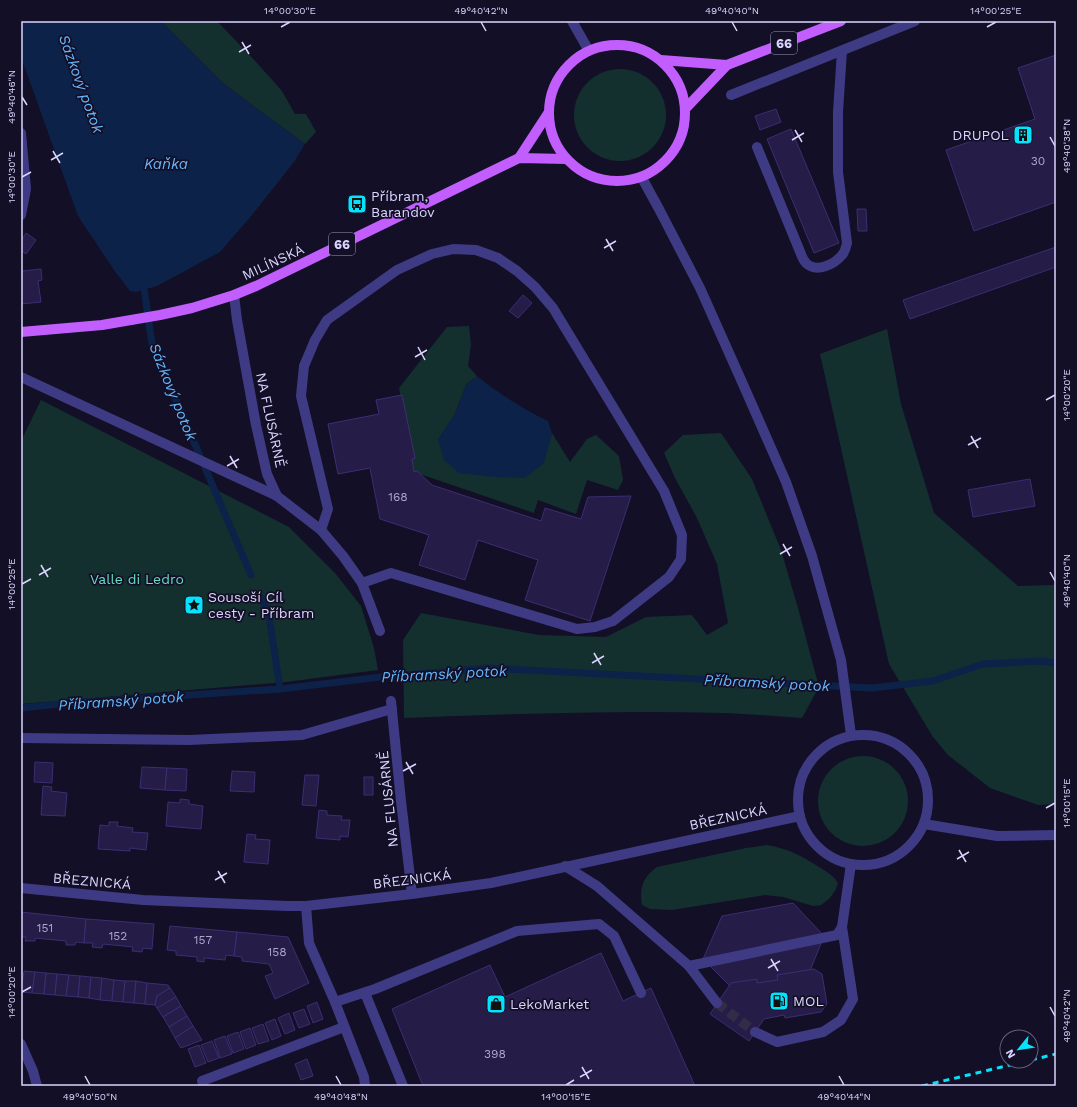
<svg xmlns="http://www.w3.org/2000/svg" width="1077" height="1107" font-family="'Work Sans',sans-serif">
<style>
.green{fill:#13302f}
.water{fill:#0d2248}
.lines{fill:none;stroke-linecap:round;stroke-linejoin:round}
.stream{stroke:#0d2248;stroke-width:7}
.building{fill:#251c47;stroke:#3c2e73}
.minor-tunnel{stroke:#312d46;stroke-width:10;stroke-dasharray:10 5;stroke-linecap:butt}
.minor{stroke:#3e3b84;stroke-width:10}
.major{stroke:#c25efd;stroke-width:10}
.rail{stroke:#04e2fc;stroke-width:3;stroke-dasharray:6 5;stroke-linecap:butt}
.ticks{fill:none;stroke:#dad5fe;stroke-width:1.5}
.labels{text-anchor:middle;stroke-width:3.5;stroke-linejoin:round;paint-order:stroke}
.number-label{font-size:12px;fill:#ada7d0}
.shield{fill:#130f26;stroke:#9e9abd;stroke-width:1}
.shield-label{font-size:13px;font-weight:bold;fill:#dad5fe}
.poi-label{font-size:14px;fill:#dad5fe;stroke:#130f26;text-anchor:start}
.street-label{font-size:14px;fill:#dad5fe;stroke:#130f26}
.park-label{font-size:14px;fill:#61dfc0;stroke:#130f26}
.water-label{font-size:15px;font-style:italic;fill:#64b6fd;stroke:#130f26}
.neatline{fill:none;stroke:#dad5fe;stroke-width:1.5}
.ticks-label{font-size:10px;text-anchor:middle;fill:#dad5fe}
</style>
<rect width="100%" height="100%" fill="#130f26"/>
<!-- green -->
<g class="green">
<polygon points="161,21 217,21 257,63 282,91 295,114 306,114 316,132 305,144 225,85"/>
<circle cx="620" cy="115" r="46"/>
<polygon points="469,326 471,345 468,366 477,376 466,385 455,414 438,440 543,463 552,433 570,462 587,439 596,435 619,456 623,480 618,490 587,480 576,514 538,500 534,513 414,472 399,388 447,327"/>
<polygon points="887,329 901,404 934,513 1018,586 1053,585 1056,584 1056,804 1038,805 990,788 948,755 933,737 889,664 820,354"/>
<polygon points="41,400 289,527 335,573 361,606 374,648 378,670 286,682 21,704 21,441"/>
<path d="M721,433L752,479L781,550L798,608L819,687L802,718C775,716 749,714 723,713C617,710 510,714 404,718L403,640L421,613L539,635L606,637L646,617L692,615L707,635L728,623L717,564L697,518L675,478L664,453L683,435Z"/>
<circle cx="863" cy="801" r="45"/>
<path d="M767,845C789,849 800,855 819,867C827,872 833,875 838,883L835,891L829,899L821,905L813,906L783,897L765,895L672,910L650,909L642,905C639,888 643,877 657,867L746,848Z"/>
</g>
<!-- water -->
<g class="water">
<polygon points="21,21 161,21 225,85 305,144 294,162 252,215 220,252 157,286 136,292 130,291 114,270 78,216 21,57"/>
<path d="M477,376C499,394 522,408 548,421L552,433L544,463L525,478L494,477L459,473L444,460L438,440L455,414L466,385Z"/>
</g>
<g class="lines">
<!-- stream -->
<g class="stream">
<polyline points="143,281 152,344 251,575"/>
<polyline points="261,598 269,616 280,689"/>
<polyline points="21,708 69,703 280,689 381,677 487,668 872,688 933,681 983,664 1039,661 1056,663"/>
</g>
</g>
<!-- building -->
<g class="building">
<polygon points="1056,55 1056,202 974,231 946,150 1035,119 1018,68"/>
<polygon points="776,109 781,122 760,130 755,116"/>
<polygon points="791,129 839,243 814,253 767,139"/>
<polygon points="857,209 866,209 867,231 858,231"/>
<polygon points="26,233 36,240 26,254 22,251 21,253 21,241"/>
<polygon points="1056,247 1056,267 910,319 903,300"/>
<polygon points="41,269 42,280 38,281 41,302 21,304 22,271"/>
<polygon points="523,295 532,303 518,318 509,311"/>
<polygon points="402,395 415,458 412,459 414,472 417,471 432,485 541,521 545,508 581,519 588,497 631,496 590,621 525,600 538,560 478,540 465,580 419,565 429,535 380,519 370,468 338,474 328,424 379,414 376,400"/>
<polygon points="1030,479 1035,506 973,517 968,490"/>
<polygon points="35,762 53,763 52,783 34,782"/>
<polygon points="142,767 167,768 165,790 140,788"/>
<polygon points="167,768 187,769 186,791 165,790"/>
<polygon points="232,771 255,772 254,792 230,791"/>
<polygon points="305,775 319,775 316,806 302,805"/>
<rect x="364" y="777" width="9" height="18"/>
<polygon points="43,786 52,787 51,791 67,793 65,816 41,815"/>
<polygon points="180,799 189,800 189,804 203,806 201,829 166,826 168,802 180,803"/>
<polygon points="319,810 327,811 327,815 342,816 341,820 350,820 348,837 340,836 340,840 316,838"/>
<polygon points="109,822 118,822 117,826 133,828 132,832 148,833 146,850 130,848 130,851 98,849 100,825 109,826"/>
<polygon points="247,834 256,835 255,839 270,840 268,864 244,862"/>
<polygon points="793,903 824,936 807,978 736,992 703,959 722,916"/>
<polygon points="21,912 86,919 84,943 76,942 75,945 66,945 66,941 35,938 35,941 25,941 26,937 21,937"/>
<polygon points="86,919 154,924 152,949 143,948 142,952 132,951 133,947 103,944 102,948 92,947 93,943 84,943"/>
<polygon points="170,926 237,932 234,956 226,955 225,960 204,958 204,962 197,961 197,957 176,955 176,951 167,950"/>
<polygon points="237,932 288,937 309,983 275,999 265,976 273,973 269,964 242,961 242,957 234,956"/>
<polygon points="601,953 623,1001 651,988 695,1086 423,1086 392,1009 490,965 505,997"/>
<polygon points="814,969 822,974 827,1004 821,1012 785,1018 784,1015 764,1019 749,1041 710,1014 731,983 757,979 757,983 778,980 777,975"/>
<polygon points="24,971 35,972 32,993 21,992"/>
<polygon points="35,972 46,973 44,994 32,993"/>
<polygon points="46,973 57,974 55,995 44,994"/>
<polygon points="57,974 69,975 66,996 55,995"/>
<polygon points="69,975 80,976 78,997 66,996"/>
<polygon points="80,976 91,977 89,998 78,997"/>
<polygon points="91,977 102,978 100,1000 89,998"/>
<polygon points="102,978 114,980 112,1001 100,1000"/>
<polygon points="114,980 125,981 123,1002 112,1001"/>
<polygon points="125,981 136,981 134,1003 123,1002"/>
<polygon points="136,981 147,983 145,1004 134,1003"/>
<polygon points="147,983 168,985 170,988 157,996 155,1005 145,1004"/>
<polygon points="170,988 176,997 157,1008 155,1005 157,996"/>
<polygon points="176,997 181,1006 163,1017 157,1008"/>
<polygon points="317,1002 323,1019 313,1023 307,1006"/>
<polygon points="181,1006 187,1016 169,1027 163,1017"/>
<polygon points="304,1009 310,1024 299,1028 293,1013"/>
<polygon points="289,1013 295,1030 285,1034 278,1018"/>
<polygon points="187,1016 193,1026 175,1038 169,1027"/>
<polygon points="275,1019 281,1036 272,1040 265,1023"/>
<polygon points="263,1024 269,1041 258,1044 252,1028"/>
<polygon points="193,1026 202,1040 181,1048 175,1038"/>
<polygon points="250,1028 256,1045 246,1049 240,1032"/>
<polygon points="238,1032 244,1049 233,1053 227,1036"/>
<polygon points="225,1036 232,1054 220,1058 214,1040"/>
<polygon points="212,1041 219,1058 208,1062 201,1045"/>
<polygon points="199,1045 206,1063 195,1067 188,1049"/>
<polygon points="307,1059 313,1076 301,1080 295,1064"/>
</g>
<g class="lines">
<!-- minor-tunnel -->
<polyline class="minor-tunnel" points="717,1003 755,1032"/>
<!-- minor -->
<g class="minor">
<polyline points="572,21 589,51"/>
<polyline points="731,95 915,21"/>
<polyline points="21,133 26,189 21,215"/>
<path d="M757,147L801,254C802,257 804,261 806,263C816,273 834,265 842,255C845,252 846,247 847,243L838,172V112L842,51"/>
<polyline points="642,178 659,209 700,288 742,382 786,482 812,556 841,660 851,735"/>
<polyline points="234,295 237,320 256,425 267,474 277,496 321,530 343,556 362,583 380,631"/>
<polyline points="21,377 277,496"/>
<polyline points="321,530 328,509 306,417 301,396 304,366 315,340 327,320 397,270 432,254 453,249 476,250 498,258 517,271 535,287 553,308 664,491 682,535 681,559 669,577 613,621 595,627 577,629 391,573 362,583"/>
<polyline points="391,701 401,801 412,894"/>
<circle cx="863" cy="800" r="65"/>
<polyline points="21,738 189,740 302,735 392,709"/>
<polyline points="924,824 997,836 1056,835"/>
<polyline points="565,866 597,886 689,966 837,935 842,927 851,864"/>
<polyline points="21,888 143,900 287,906 306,906 412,894 491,883 800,816"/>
<polyline points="306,906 309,943 335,1002 375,989 517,931 599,924 614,936 641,993"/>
<polyline points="689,966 717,1003"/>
<polyline points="365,993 403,1086"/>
<polyline points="335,1002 364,1077 365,1086"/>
<polyline points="755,1032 777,1042 823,1032 841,1020 853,999 842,927"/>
<polyline points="21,1044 33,1071 37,1086"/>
<polyline points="202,1081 344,1027"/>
</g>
<!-- major -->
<g class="major">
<circle cx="617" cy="113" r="68"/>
<polyline points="661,60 727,65"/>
<polyline points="686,108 727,65 841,21"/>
<polyline points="519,158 549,112"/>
<polyline points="21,332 102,325 160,315 192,308 234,295 256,286 519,158 566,159"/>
</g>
<!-- rail -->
<g class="rail">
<polyline points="1031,1060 1056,1054"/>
<polyline points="922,1086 1027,1061"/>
</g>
</g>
<!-- ticks -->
<path class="ticks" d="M481,22L486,31M732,22L737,31M281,27L290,22M987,27L996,22M242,42L249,54M239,52L251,45M22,97L27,105M795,130L802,142M1050,137L1055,146M792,140L804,133M53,151L60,163M51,160L63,153M22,177L31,172M606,239L613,251M604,248L616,241M418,347L425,360M415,357L427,350M1046,400L1055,395M971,436L978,448M968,445L981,438M230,456L237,468M227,466L239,459M783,544L790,556M780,554L792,547M41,565L48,577M1050,572L1055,581M39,575L51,568M22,584L31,579M594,653L601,665M592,663L604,656M406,762L413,774M403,771L416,764M1046,808L1055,803M959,850L966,862M957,859L969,852M218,871L225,883M215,880L227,873M771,959L778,971M768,968L780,961M22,992L31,987M1050,1007L1055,1016M582,1067L589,1079M85,1076L90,1085M336,1076L341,1085M839,1076L844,1085M580,1077L592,1070M566,1085L574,1080"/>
<!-- icons -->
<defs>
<g id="building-square" transform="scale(1)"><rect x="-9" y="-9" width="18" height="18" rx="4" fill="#04e2fc" stroke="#130f26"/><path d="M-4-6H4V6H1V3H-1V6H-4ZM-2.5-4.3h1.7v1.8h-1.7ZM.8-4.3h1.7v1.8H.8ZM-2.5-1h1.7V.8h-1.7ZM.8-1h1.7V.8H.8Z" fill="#111"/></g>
<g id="bus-square" transform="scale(1)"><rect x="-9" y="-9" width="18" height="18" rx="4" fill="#04e2fc" stroke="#130f26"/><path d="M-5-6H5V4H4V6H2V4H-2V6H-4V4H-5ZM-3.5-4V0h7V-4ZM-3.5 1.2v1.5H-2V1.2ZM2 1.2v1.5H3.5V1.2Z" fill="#111"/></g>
<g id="sight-square" transform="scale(1)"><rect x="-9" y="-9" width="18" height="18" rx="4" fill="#04e2fc" stroke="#130f26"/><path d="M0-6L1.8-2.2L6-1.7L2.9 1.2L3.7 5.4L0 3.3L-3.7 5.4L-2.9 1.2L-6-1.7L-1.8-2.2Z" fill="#111"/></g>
<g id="fuel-square" transform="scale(1)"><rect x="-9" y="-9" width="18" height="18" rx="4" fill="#04e2fc" stroke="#130f26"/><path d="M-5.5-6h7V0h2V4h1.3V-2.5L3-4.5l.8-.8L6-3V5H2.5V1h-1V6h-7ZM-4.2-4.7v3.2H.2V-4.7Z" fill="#111"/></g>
<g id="shop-square" transform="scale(1)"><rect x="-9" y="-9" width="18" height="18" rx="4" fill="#04e2fc" stroke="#130f26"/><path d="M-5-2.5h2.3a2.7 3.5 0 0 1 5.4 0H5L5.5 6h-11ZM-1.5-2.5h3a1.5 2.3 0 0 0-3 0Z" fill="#111"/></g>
</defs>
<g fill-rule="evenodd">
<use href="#building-square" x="1023" y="135"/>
<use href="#bus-square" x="357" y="204"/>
<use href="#sight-square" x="194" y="605"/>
<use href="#fuel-square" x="779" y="1001"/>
<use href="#shop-square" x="496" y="1004"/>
</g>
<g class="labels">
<!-- number labels -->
<g class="number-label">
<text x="1038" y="165">30</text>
<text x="398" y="501">168</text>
<text x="45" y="932">151</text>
<text x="118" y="940">152</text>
<text x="203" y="944">157</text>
<text x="277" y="956">158</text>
<text x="495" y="1058">398</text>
</g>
<!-- shield labels -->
<g class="shield">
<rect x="771" y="32" width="26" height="22" rx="3"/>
<rect x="329" y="233" width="26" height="22" rx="3"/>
</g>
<g class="shield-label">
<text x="784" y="48">66</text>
<text x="342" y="249">66</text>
</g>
<!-- poi labels -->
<g class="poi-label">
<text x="1009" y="140" text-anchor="end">DRUPOL</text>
<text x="371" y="201">Příbram,<tspan x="371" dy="16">Barandov</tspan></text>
<text x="208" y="602">Sousoší Cíl<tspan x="208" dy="16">cesty - Příbram</tspan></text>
<text x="793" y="1006">MOL</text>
<text x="510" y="1009">LekoMarket</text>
</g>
<!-- street labels -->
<g class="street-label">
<text transform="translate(273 262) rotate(-25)" y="5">MILÍNSKÁ</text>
<text transform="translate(271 420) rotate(78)" y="5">NA FLUSÁRNĚ</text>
<text transform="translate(388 799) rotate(-96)" y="5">NA FLUSÁRNĚ</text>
<text transform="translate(728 817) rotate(-12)" y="5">BŘEZNICKÁ</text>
<text transform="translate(412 879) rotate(-7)" y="5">BŘEZNICKÁ</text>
<text transform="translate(92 881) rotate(5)" y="5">BŘEZNICKÁ</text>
</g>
<!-- park labels -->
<g class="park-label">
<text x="137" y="584">Valle di Ledro</text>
</g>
<!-- water labels -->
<g class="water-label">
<text transform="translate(81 84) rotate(70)" y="5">Sázkový potok</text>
<text x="166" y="169">Kaňka</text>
<text transform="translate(173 392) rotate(68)" y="5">Sázkový potok</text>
<text transform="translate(444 674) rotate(-3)" y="5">Příbramský potok</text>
<text transform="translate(767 683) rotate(3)" y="5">Příbramský potok</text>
<text transform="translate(121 701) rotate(-4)" y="5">Příbramský potok</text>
</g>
</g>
<!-- border -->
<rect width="1077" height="1107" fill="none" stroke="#130f26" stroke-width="44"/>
<!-- north arrow -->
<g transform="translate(1019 1049) rotate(240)"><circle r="19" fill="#130f26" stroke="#635e7c"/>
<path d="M0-3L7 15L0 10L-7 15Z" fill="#04e2fc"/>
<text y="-6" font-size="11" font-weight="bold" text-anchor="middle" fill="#dad5fe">N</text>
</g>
<rect x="22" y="22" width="1033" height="1063" class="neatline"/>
<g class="ticks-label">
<text x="290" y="14">14°00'30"E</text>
<text x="481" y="14">49°40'42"N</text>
<text x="732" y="14">49°40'40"N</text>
<text x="996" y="14">14°00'25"E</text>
<text transform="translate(11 97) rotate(-90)" y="4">49°40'46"N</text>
<text transform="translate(1066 146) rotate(-90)" y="4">49°40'38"N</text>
<text transform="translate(11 177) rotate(-90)" y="4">14°00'30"E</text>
<text transform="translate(1066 395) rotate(-90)" y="4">14°00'20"E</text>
<text transform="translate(1066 581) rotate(-90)" y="4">49°40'40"N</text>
<text transform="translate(11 584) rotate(-90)" y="4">14°00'25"E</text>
<text transform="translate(1066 803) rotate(-90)" y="4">14°00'15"E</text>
<text transform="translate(11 992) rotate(-90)" y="4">14°00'20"E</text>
<text transform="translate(1066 1016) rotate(-90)" y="4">49°40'42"N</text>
<text x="90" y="1100">49°40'50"N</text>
<text x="341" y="1100">49°40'48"N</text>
<text x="566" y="1100">14°00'15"E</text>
<text x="844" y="1100">49°40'44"N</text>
</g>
</svg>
